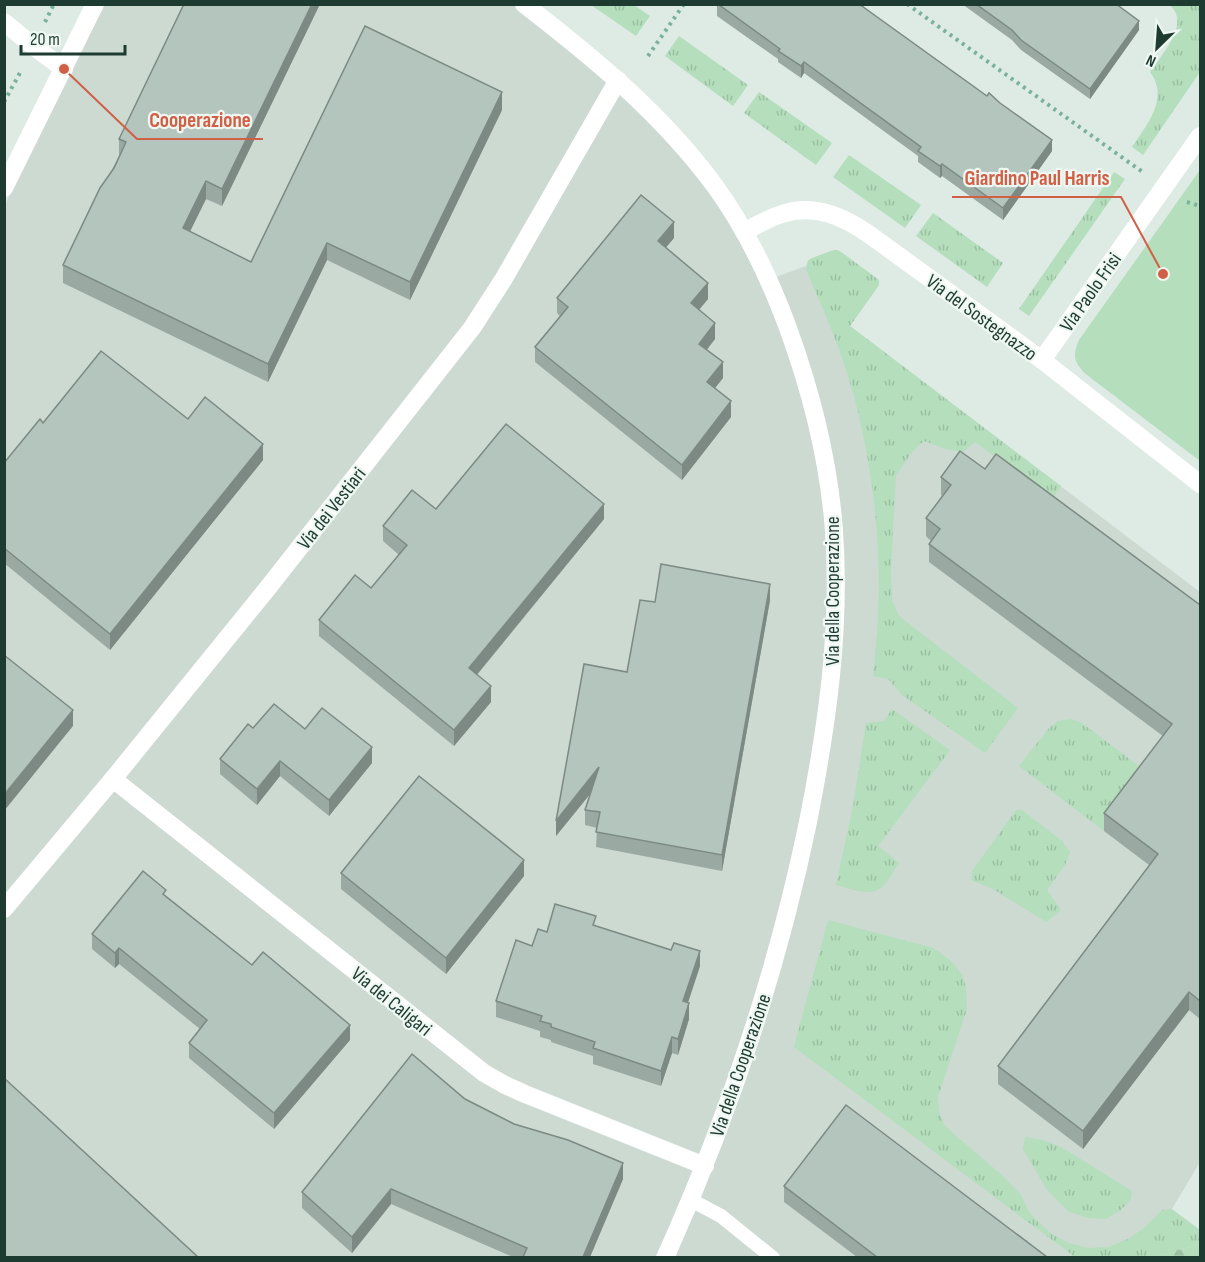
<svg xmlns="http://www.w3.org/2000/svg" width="1205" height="1262" font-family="'Sofia Sans Condensed',sans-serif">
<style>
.built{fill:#ccdad2}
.grass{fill:url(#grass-tufts)}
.forest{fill:url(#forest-firs)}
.park{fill:#b4debc}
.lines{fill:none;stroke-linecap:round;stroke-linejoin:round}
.path{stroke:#7bb19c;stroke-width:4;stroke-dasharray:3 4.5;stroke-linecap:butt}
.service{stroke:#fff;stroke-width:14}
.minor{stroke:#fff;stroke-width:18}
.tertiary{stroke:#fff;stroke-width:18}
.wall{fill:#9aa9a2}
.shaded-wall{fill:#7d8a84}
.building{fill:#b3c5bc;stroke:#7d8a84;stroke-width:1.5}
.labels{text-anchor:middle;stroke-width:4.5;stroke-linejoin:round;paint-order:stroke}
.street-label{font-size:20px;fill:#1e3b31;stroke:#eef7f2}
.leader{fill:none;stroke:#d05f45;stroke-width:2}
.callout-dot{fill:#d05f45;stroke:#eef7f2;stroke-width:2}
.callout-label{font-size:21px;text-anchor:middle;font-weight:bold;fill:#d05f45;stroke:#eef7f2;stroke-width:4.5;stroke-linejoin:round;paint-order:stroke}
</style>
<defs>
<pattern id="grass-tufts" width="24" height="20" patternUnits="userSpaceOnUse" patternTransform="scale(1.5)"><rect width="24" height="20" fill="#b4debc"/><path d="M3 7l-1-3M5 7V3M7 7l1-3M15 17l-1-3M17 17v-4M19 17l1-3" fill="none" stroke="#9abfa2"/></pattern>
<pattern id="forest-firs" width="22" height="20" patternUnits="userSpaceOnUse" patternTransform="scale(1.5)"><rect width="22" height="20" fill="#b4debc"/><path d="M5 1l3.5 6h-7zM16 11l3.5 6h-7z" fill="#9abfa2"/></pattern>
</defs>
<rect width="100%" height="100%" fill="#ddebe4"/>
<!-- built -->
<polygon class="built" points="100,5 524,5 680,143 768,280 806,266 808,261 810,259 831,251 837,250 841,252 879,280 879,285 850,326 1200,592 1200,1162 1172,1209 1134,1257 5,1257 4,207"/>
<!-- grass -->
<g class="grass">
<polygon points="591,5 634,5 650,16 636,36"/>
<path d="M1170,5H1200V72L1143,155L1132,147C1146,126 1170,98 1150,72C1159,58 1181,34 1177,17C1176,12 1173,8 1170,5Z"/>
<polygon points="679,36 748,85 733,106 665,56"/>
<polygon points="759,92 832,143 816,165 744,113"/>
<polygon points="849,155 921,205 905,228 833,177"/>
<polygon points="1114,172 1125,179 1029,316 1019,309"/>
<polygon points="933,213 1003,263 987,287 916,236"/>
<path d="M837,250L841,252L879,280V285L850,326L1061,486L1052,499L975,442L963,452L945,449L924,441L913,451L896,475L891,568L892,600L899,616L1018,708L985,753L902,695L888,679L873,676C875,656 877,636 878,617C882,533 870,438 842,358C832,328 818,299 806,269L808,261L810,259L831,251Z"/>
<path d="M892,709L950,750L878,846L899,863C894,870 889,881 882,887C870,898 849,888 836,885L853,806L866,723L884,721Z"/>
<polygon points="1070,719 1082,723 1148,773 1104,831 1019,766 1049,728 1058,721"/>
<polygon points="1016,810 1022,810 1062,841 1070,852 1065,865 1047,890 1061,910 1046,922 993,889 971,880 972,871"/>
<path d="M828,920L933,948C962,967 969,977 966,1012L938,1097L939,1112L945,1126L1004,1177L1021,1195L1028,1210L1039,1223L1053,1235L1069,1243L1088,1248L1108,1247L1128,1239L1144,1228L1162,1210L1172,1209L1200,1230V1246L1197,1245L1160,1255L1159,1257H1075L794,1047Z"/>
<polygon points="1025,1137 1043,1140 1063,1148 1132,1191 1131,1199 1121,1210 1106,1219 1089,1218 1069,1212 1047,1190 1023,1149"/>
</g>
<!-- forest -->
<polygon class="forest" points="1197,1245 1200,1246 1200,1257 1159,1257 1160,1255"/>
<!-- park -->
<path class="park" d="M1200,170V461L1087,375C1074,363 1072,356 1079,340Z"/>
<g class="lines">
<!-- path -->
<g class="path">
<polyline points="907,4 1144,173"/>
<polyline points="45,22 54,4"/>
<polyline points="648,56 684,4"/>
<polyline points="4,102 21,71"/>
<polyline points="1187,202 1200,206"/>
</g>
<!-- service -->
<polyline class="service" points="691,1200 721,1216 773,1258"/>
<!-- minor -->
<g class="minor">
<path d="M524,4C594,58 662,114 715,186C746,229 770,279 788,328C812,394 829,462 834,531C841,630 827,726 808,822C777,972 728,1118 665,1258"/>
<polyline points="4,22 33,46 64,69"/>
<path d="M744,232C757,225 769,218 782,214C815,203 844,217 870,235L1042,360L1200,484"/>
<polyline points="1042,360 1200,136"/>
<polyline points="113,779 484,1073 505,1085 525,1094 705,1166"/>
<polyline points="4,909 113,779 267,589 472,328 503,280 618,80"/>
</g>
<!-- tertiary -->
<polyline class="tertiary" points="4,188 95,4"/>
</g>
<!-- wall -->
<g class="wall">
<polygon points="184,4 320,4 222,206 206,199 189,232 251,262 502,110 410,300 327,260 268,382 63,283 63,265 119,156 119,139"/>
<polygon points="717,4 1052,151 1003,220 942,176 940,178 918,162 918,156 804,73 801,78 778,62 778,59 717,16"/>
<polygon points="962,4 1116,4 1139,30 1090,99 1021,50 1012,40"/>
<polygon points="674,238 665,248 708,299 699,310 715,339 707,350 723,378 715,388 731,417 682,480 535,362 535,347 560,316 557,313 557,298"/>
<polygon points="188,419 263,460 110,650 4,563 4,463 43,423"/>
<polygon points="985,469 1200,605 1200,1019 1189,1010 1083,1149 998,1084 998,1066 1149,865 1104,831 1104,813 1163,736 929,562 929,544 931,541 926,536 926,518 942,496 941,495 941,477"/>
<polygon points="436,509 604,519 477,675 491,702 454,746 319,636 319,620 371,588 399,555 383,541 383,526"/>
<polygon points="770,600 722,871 596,847 597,828 585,825 585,810 591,793 556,836 627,672 655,602"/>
<polygon points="253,728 305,729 372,763 329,816 280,776 257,805 220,774 220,759"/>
<polygon points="341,873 524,876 446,974 341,889"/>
<polygon points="166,896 252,965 350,1040 274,1129 189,1058 189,1043 200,1029 119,964 115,968 92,949 92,934"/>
<polygon points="596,926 700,966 688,1003 689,1019 678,1055 672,1053 661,1086 593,1064 593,1056 551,1042 551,1040 540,1037 540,1031 496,1017 496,1001 532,946 547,932"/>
<polygon points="465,1099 623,1179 590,1257 513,1257 391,1204 352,1253 302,1208 302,1192"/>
<polygon points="784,1186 1047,1257 857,1257 784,1202"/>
</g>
<!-- shaded-wall -->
<g class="shaded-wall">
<polygon points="312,4 320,4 222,206 222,189"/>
<polygon points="1139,21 1139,30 1090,99 1090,89"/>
<polygon points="804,62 804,73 801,78 801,66"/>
<polygon points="502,92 502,110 410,300 410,282"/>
<polygon points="1052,140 1052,151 1003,220 1003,208"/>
<polygon points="942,164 942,176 940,178 940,166"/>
<polygon points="206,181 206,199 183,246 183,228"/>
<polygon points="674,222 674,238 658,257 658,241"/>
<polygon points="327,243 327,260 268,382 268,364"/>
<polygon points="708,283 708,299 691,319 691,303"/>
<polygon points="715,323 715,339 699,359 699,344"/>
<polygon points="723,362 723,378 707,398 707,382"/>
<polygon points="731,401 731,417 682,480 682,465"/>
<polygon points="263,444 263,460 110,650 110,634"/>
<polygon points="604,504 604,519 469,684 469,668"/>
<polygon points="770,584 770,600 722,871 722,855"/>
<polygon points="491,686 491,702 454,746 454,730"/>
<polygon points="73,710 73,726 4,811 4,795"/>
<polygon points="372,747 372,763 329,816 329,800"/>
<polygon points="280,761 280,776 257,805 257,789"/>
<polygon points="599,767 599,783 556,836 556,821"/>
<polygon points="524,860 524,876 446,974 446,958"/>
<polygon points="119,948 119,964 115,968 115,953"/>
<polygon points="700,951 700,966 683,1017 683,1001"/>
<polygon points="1189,992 1189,1010 1083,1149 1083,1131"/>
<polygon points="689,1003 689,1019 678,1055 678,1039"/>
<polygon points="350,1025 350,1040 274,1129 274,1113"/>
<polygon points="672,1037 672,1053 661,1086 661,1071"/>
<polygon points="623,1163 623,1179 590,1257 583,1257"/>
<polygon points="391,1189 391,1204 352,1253 352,1237"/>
</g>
<!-- building -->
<g class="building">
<polygon points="184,4 312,4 222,189 206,181 183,228 251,262 365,26 502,92 410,282 327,243 268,364 63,265 100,188 114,168 126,142 119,139"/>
<polygon points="718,4 859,4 987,96 989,93 1000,103 1052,140 1003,208 942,164 940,166 918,151 921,147 804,62 801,66 778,51 780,49"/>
<polygon points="976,4 1116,4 1139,21 1090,89 1021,40 1012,30"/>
<polygon points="641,195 674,222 658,241 708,283 691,303 715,323 699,344 723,362 707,382 731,401 682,465 535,347 568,307 557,298"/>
<polygon points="101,351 188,419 205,397 263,444 110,634 4,548 4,463 40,419 43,423"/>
<polygon points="506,424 604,504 469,668 491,686 454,730 319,620 355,575 371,588 407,545 383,526 412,490 436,509"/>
<polygon points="960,451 985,469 996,454 1200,605 1200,1001 1189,992 1083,1131 998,1066 1158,854 1104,813 1172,724 929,544 940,529 926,518 951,485 941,477"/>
<polygon points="661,564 770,584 722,855 596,832 600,812 585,810 599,767 556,821 584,664 627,672 640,600 655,602"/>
<polygon points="4,655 73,710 4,795"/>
<polygon points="274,704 305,729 322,708 372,747 329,800 280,761 257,789 220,759 248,724 253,728"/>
<polygon points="419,776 524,860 446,958 341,873"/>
<polygon points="143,871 166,890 163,894 252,965 263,952 350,1025 274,1113 189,1043 207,1020 119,948 115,953 92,934"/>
<polygon points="555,904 596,916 593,925 671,950 674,943 700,951 683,1001 689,1003 678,1039 672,1037 661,1071 593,1048 595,1042 551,1027 551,1024 540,1021 542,1016 496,1001 516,940 532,946 538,929 547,932"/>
<polygon points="412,1054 465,1099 514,1124 568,1140 623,1163 583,1257 523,1257 527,1248 391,1189 352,1237 302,1192"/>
<polygon points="4,1078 198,1257 4,1257"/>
<polygon points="846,1105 1047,1257 877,1257 784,1186"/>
</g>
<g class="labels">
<!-- street labels -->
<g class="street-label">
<text transform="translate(1090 292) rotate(-55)" y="7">Via Paolo Frisi</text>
<text transform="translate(982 317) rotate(36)" y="7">Via del Sostegnazzo</text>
<text transform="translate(331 508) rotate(-52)" y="7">Via dei Vestiari</text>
<text transform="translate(832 591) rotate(-90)" y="7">Via della Cooperazione</text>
<text transform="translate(392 1001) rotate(39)" y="7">Via dei Caligari</text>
<text transform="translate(740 1065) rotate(-71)" y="7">Via della Cooperazione</text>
</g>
</g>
<!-- callouts -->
<path class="leader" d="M64 69L137 139H263M1163 274L1121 197H952"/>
<g class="callout-dot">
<circle cx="64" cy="69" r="6"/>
<circle cx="1163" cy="274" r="6"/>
</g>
<g class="callout-label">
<text x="200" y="127">Cooperazione</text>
<text x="1037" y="185">Giardino Paul Harris</text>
</g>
<!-- border -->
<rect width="1205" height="1262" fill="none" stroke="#1e3b31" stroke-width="12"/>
<!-- north arrow -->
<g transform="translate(1157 48) rotate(205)" stroke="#eef7f2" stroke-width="4.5" paint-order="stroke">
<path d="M0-4.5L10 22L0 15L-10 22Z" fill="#1e3b31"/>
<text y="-9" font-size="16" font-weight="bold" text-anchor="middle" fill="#1e3b31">N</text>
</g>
<!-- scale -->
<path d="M21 45v9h104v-9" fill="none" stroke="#1e3b31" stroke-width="3"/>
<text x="30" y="45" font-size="18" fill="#1e3b31" stroke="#eef7f2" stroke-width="4.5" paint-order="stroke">20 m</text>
</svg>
